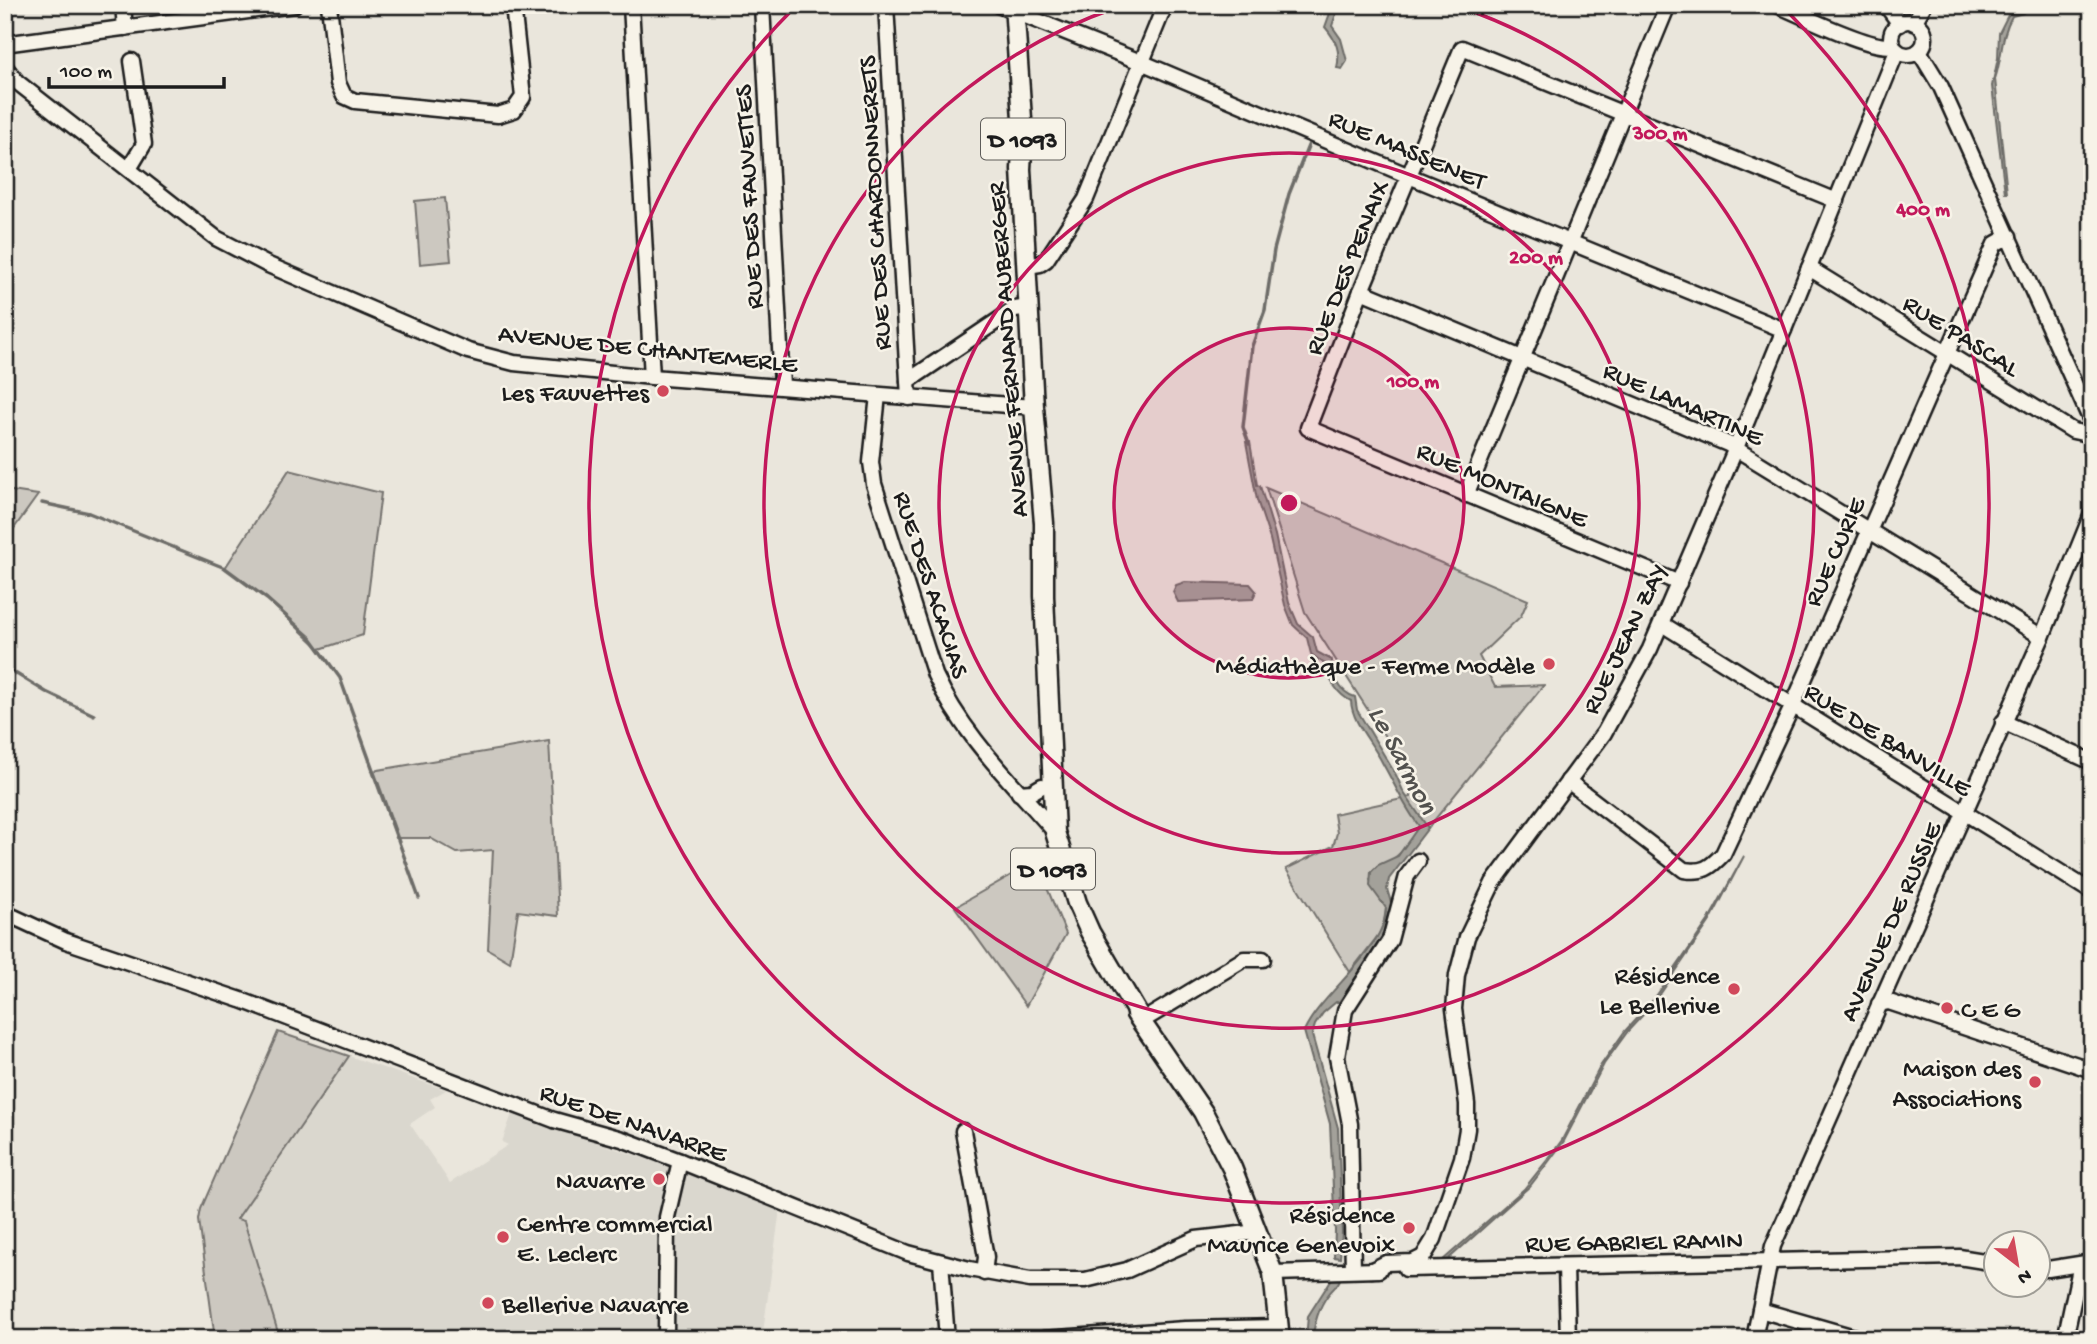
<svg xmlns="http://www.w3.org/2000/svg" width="2097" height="1344" font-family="'Gochi Hand',sans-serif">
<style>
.built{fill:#dad7ce}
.green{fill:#ccc8c0;stroke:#74726e;stroke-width:2}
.water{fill:#a3a19a;stroke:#6d6c68;stroke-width:2}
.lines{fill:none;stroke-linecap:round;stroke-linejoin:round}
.stream{stroke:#6d6c68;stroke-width:3.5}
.minor-casing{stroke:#1c1c1c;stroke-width:19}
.major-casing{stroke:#1c1c1c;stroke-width:23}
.minor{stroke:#f7f3e8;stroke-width:14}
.major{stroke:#f7f3e8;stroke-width:18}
.ring{fill:none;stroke:#c2185b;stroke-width:3.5}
.poi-dot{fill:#d1495b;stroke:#f7f3e8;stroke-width:2.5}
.labels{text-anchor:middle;stroke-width:5;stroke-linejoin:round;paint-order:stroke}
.shield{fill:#f7f3e8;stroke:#5e5c59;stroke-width:2}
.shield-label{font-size:24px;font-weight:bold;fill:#1c1c1c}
.street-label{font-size:26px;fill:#1c1c1c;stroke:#f7f3e8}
.poi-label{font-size:26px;fill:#1c1c1c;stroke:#f7f3e8;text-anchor:end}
.water-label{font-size:28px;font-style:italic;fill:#52514e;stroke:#f7f3e8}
.centre{fill:#c2185b;stroke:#f7f3e8;stroke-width:3.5}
.ring-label{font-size:21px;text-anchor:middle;font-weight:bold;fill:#c2185b;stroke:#f7f3e8;stroke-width:5;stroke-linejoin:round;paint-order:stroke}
</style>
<rect width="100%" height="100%" fill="#eae6dc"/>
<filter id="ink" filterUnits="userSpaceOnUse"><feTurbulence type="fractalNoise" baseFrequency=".0143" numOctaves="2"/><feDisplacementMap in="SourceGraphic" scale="14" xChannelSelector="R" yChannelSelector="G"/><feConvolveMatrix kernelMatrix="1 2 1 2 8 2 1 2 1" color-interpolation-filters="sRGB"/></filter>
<g filter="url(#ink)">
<!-- built -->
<polygon class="built" points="349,1056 446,1090 430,1099 435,1107 410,1124 450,1183 508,1145 502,1142 512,1114 658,1163 780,1209 762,1339 280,1339 244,1221 236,1219"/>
<!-- green -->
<g class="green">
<polygon points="445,198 451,261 420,264 415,201"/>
<polygon points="289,470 381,493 363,635 320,649 267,599 225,568"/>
<polygon points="1266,488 1528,600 1521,616 1479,656 1495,687 1544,685 1428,828 1370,880 1386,908 1383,929 1350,972 1286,869 1333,846 1337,833 1334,814 1411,797 1409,774 1305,612"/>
<polygon points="5,490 38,495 5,541"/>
<polygon points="549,741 558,916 518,911 510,962 488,949 493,850 457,853 430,838 396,838 372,771"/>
<polygon points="1036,861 1066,934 1026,1006 955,907"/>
<polygon points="278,1032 349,1056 237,1219 244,1221 280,1339 215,1339 199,1220 201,1209"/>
</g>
<!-- water -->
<g class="water">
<path d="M1333,5H1339L1332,26L1341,39L1347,61L1342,69L1337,68C1341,51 1336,40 1325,27Z"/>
<path d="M2026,5H2030L2023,13L2012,16C2000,38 2003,55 1995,79L2007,193H2005L1992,86L1998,58L1999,33L2009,13L2022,10Z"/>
<path d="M1246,442H1250L1257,485L1260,486L1275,535L1289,603L1298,624L1313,637L1317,652L1332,660C1332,675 1339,692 1355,697L1357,710L1396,775L1404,793L1428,828L1389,879L1387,889L1392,906L1386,934L1339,1002H1336L1323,1013L1315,1025L1312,1035L1338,1128L1342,1233L1340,1258L1334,1257L1335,1231L1330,1124L1304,1031C1321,993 1386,950 1386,908L1370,886L1371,872L1378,865L1398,856L1419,826C1404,806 1395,785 1383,764C1373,743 1352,723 1351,701C1338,695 1328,679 1326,665L1311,654L1307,638L1293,625L1285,605L1270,539L1257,500Z"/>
<polygon points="1185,582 1250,584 1256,591 1253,599 1178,602 1173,592 1176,585"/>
<polygon points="1744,856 1710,921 1654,1003 1628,1031 1604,1064 1564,1141 1547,1164 1530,1186 1445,1262 1443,1260 1524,1189 1548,1159 1562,1140 1601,1065 1625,1031 1654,999 1684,956 1708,921"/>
<path d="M1333,1277H1341C1339,1285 1333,1288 1328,1295C1318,1308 1315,1323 1312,1339H1306L1308,1316Z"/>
</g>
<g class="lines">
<!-- stream -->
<g class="stream">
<polyline points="1249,444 1243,427 1252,346 1265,310 1274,250 1289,194 1310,141"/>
<polyline points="42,503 89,513 225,568 267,599 311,638 340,678 419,898"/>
<polyline points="5,667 46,692 94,715"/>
</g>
<!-- minor casing -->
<g class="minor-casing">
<g id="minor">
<polyline points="123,5 125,28"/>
<polyline points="329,5 338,83 344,96 355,101 498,115 514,110 523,97 513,5"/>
<polyline points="631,5 652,377"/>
<polyline points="762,5 782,386"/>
<polyline points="886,5 909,398"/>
<polyline points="998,5 1148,65 1409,176 1784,330"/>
<path d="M1777,5C1799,14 1875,52 1893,45"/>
<polyline points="1886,5 1900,24"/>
<circle cx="1908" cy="38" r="17"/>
<polyline points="1914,23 1924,5"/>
<polyline points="11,43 294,5"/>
<polyline points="1919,51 1941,87 2092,423"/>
<polyline points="5,67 17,82 216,238 266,264 468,351 514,363 652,377 1034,407"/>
<polyline points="129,169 144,144 132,61"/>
<polyline points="1027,266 1040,264 1046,260 1086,199 1165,5"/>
<polyline points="1809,268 2073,431 2092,435"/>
<polyline points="1361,291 1728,444 2042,637"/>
<polyline points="908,381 1015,309 1029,307"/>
<path d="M878,395L871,462L874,484L935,675C963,736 1012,782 1055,832"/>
<polyline points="1466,495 1668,5"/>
<polyline points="1679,583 1308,428 1361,291 1462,48 1837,201"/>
<polyline points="1662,624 2092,892"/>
<polyline points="2003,722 2092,762"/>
<path d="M1568,781L1684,870C1703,873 1710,868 1723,854L1792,707L1995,244L2009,236"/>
<polyline points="1019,793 1032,792 1042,786"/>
<polyline points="5,913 66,941 241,1000 554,1120 622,1139 680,1161 908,1253 969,1269 1030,1280 1085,1280 1127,1270 1196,1239 1257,1232"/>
<polyline points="1879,1004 1889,1002 2092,1070"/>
<polyline points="1142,1021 1244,959 1263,959"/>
<polyline points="963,1131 986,1257 984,1273"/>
<polyline points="941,1262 947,1339"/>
<polyline points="1566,1267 1568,1339"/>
<polyline points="1406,1269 1959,1257 1996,1263"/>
<polyline points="2038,1269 2048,1269 2092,1262"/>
<polyline points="1353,1270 1350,1124 1337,1057 1345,1010 1390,940 1407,876 1418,861"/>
<polyline points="1372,1270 1386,1263 1413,1262 1423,1257 1434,1239 1462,1158 1467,1129 1467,1104 1454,1009 1457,975 1467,937 1493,883 1604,733 1650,649 1736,448 1897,51"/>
<polyline points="1273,1273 1379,1270"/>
<polyline points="1760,1310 1861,1339"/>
<polyline points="666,1339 667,1217 680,1161"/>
<polyline points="1043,1339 1185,1329 1279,1327"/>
<polyline points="1754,1339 1773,1246 2042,637 2092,514"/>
<polyline points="2065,1339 2081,1264"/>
</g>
</g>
<!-- major casing -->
<g class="major-casing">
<g id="major">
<polyline points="1014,5 1023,133 1021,169 1034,407 1044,523 1044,596 1055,832 1077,903 1090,932 1142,1021"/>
<polyline points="1136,1014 1203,1112 1232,1168 1273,1273 1280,1339"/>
</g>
</g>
<!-- minor -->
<use href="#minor" class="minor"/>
<!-- major -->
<use href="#major" class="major"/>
</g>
</g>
<!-- distance rings -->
<circle cx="1289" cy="503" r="175" fill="#c2185b" fill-opacity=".12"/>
<g class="ring">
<circle cx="1289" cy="503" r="175"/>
<circle cx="1289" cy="503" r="350"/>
<path d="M1460 7A525 525 0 1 1 1118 7"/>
<path d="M1784 8A700 700 0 1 1 794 8"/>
</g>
<!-- markers -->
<g class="poi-dot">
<circle cx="663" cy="391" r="7"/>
<circle cx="1549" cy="664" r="7"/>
<circle cx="1734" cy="989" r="7"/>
<circle cx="1947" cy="1008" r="7"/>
<circle cx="2035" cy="1082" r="7"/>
<circle cx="659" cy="1179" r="7"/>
<circle cx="1409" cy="1228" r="7"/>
<circle cx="503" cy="1237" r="7"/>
<circle cx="488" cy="1303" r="7"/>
</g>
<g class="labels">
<!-- shield labels -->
<g class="shield">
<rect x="981" y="118.5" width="84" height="41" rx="5"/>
<rect x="1011" y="848.5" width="84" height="41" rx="5"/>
</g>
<g class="shield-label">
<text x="1023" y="147">D 1093</text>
<text x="1053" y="877">D 1093</text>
</g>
<!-- street labels -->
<g class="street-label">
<text transform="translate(1408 148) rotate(23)" y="9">RUE MASSENET</text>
<text transform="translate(747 197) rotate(-93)" y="9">RUE DES FAUVETTES</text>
<text transform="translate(873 203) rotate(-93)" y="9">RUE DES CHARDONNERETS</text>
<text transform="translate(1345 267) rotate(-68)" y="9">RUE DES PENAIX</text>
<text transform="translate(1962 334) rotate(32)" y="9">RUE PASCAL</text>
<text transform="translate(648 347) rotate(6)" y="9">AVENUE DE CHANTEMERLE</text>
<text transform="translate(1006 350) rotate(-94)" y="9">AVENUE FERNAND AUBERGER</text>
<text transform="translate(1684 402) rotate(24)" y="9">RUE LAMARTINE</text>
<text transform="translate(1503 483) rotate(23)" y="9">RUE MONTAIGNE</text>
<text transform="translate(1833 551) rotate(-66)" y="9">RUE CURIE</text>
<text transform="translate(933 584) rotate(72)" y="9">RUE DES ACACIAS</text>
<text transform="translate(1623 638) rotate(-64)" y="9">RUE JEAN ZAY</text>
<text transform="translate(1889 738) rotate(32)" y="9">RUE DE BANVILLE</text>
<text transform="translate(1889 921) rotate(-66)" y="9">AVENUE DE RUSSIE</text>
<text transform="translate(634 1121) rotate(19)" y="9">RUE DE NAVARRE</text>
<text transform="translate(1634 1240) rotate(-1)" y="9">RUE GABRIEL RAMIN</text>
</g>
<!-- poi labels -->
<g class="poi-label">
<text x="649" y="400">Les Fauvettes</text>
<text x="1535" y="673">Médiathèque - Ferme Modèle</text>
<text x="1720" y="983">Résidence<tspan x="1720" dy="30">Le Bellerive</tspan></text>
<text x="1961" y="1017" text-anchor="start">C E G</text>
<text x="2021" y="1076">Maison des<tspan x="2021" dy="30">Associations</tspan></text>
<text x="645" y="1188">Navarre</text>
<text x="1395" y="1222">Résidence<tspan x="1395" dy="30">Maurice Genevoix</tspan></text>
<text x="517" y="1231" text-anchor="start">Centre commercial<tspan x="517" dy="30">E. Leclerc</tspan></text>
<text x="502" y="1312" text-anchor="start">Bellerive Navarre</text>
</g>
<!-- water labels -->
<g class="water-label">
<text transform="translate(1405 759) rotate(62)" y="10">Le Sarmon</text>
</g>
</g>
<circle cx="1289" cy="503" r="10" class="centre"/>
<g class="ring-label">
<text x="1660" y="139">300 m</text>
<text x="1923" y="215">400 m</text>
<text x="1536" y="263">200 m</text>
<text x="1413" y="387">100 m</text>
</g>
<!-- margin -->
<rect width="2097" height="1344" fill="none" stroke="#f7f3e8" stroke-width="28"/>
<rect x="14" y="14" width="2069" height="1316" fill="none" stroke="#1c1c1c" stroke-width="2.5" filter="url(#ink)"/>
<!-- north arrow -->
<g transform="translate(2017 1264) rotate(149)"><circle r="33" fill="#f7f3e8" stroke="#9f9d96" stroke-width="2"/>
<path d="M0-5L12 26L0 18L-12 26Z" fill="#d1495b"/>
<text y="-10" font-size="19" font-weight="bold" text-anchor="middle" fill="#1c1c1c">N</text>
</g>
<!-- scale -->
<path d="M49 77v10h175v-10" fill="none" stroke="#1c1c1c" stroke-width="3.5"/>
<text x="60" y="77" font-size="21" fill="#1c1c1c" stroke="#f7f3e8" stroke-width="5" paint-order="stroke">100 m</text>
</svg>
